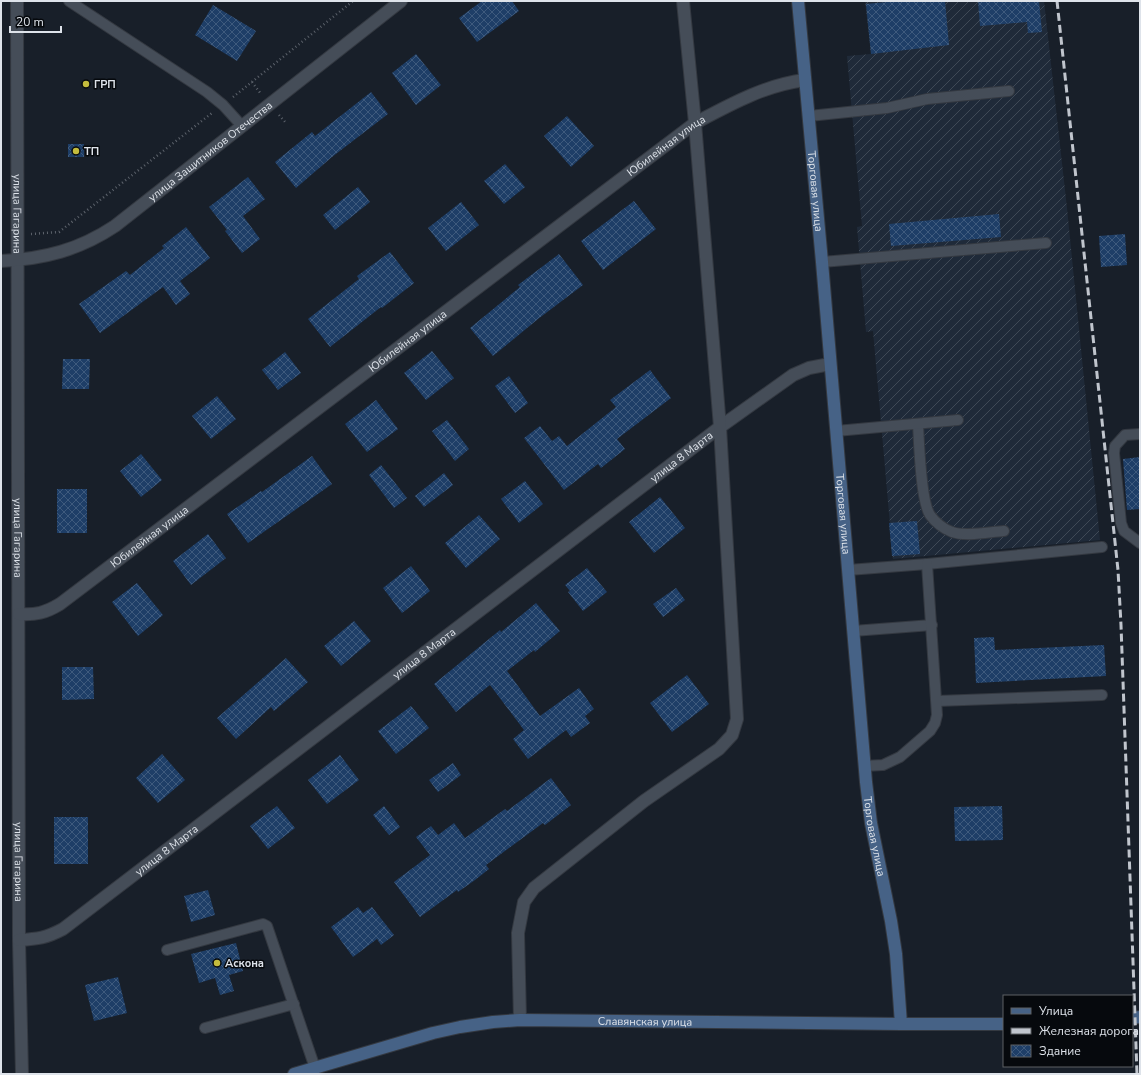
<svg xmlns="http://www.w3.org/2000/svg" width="1141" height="1075" font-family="'Nunito Sans',sans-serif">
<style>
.industrial{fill:url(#industrial-furrows)}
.building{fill:url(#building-cross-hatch)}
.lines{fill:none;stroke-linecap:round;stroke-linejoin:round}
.lane-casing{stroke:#343941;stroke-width:12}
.street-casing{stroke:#343941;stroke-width:14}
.secondary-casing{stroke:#343941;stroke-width:14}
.path{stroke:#5d636c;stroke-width:2.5;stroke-dasharray:1 3;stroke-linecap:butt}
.lane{stroke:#454d58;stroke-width:10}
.street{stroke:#454d58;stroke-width:12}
.secondary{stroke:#466286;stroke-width:12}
.rail{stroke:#c0c5cd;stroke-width:3;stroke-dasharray:8 4;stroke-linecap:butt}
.poi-dot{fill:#c4bc3d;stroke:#06090d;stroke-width:1.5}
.labels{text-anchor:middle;stroke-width:3;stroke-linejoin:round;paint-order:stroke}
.poi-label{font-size:11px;font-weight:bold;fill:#dee3ea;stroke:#06090d;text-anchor:start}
.street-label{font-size:11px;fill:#dee3ea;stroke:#06090d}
</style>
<defs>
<pattern id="industrial-furrows" width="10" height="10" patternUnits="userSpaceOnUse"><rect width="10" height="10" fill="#1f2a39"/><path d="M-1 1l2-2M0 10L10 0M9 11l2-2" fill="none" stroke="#3f4956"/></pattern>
<pattern id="building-cross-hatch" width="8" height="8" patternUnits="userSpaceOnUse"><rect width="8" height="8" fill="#1e3e67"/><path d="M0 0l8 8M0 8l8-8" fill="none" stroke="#3e5a7d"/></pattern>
</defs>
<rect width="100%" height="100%" fill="#181f29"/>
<!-- industrial -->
<polygon class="industrial" points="865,1 1044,1 1067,208 1100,540 893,559 873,331 866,332 857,227 862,226 847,56 871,54"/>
<!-- building -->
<g class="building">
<polygon points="482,1 512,1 519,11 477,42 459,18"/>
<polygon points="898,1 945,1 949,45 871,54 866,4"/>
<polygon points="978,1 1039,1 1042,32 1028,33 1027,22 980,26"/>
<polygon points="213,5 256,31 237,61 195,35"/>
<polygon points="416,54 441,85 416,105 392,73"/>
<polygon points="371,92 388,114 332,157 296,188 275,162 312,132 315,136"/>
<polygon points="567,116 594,146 571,167 544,136"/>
<rect x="68" y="144" width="16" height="13"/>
<polygon points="505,164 525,187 504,204 484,181"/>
<polygon points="248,177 265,199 243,216 260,239 242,253 225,231 227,230 209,207"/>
<polygon points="358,187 370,202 335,230 323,215"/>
<polygon points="634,201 656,229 603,270 581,241"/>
<polygon points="461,202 479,225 446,251 428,228"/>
<polygon points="999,214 1001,237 891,246 889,224"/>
<polygon points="186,227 210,258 180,281 190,294 176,305 163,287 100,333 79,304 126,271 130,275 164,248 162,246"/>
<polygon points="1125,234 1127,265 1101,267 1099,236"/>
<polygon points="390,252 414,283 382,308 381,307 330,347 308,319 359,279 357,276"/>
<polygon points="559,254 583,285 538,319 493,356 470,328 520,287 518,285"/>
<polygon points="432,351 454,378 426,400 404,373"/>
<polygon points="285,352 301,373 278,390 262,370"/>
<polygon points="63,359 90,359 89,389 62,389"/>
<polygon points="650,370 671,398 617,439 625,449 601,468 598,464 564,490 524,438 540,426 552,441 559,436 567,446 616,407 610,400"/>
<polygon points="509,376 528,403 515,413 495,386"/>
<polygon points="217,396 236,419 211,439 192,416"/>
<polygon points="376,400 398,429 367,452 345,424"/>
<polygon points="447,420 469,449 455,461 432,431"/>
<polygon points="141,454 162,480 141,497 120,471"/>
<polygon points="312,456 332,484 248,543 227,514 261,491 262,492"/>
<polygon points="1140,457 1140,509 1127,510 1123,459"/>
<polygon points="381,465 407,498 394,508 369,475"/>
<polygon points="444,473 453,485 424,507 415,496"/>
<polygon points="525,481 543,504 519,523 501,499"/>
<rect x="57" y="489" width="30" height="44"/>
<polygon points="660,497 685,528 654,553 629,522"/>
<polygon points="479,515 500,539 466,568 445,543"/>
<polygon points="917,521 920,554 892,556 889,523"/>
<polygon points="208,534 226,558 191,585 173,561"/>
<polygon points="411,566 430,591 402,613 383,588"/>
<polygon points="587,568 607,592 583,611 568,592 570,591 565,585"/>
<polygon points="137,583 163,615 138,636 112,602"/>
<polygon points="676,588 685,600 663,617 653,604"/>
<polygon points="536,603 560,631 535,652 534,650 507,671 540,716 579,688 594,709 585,716 590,723 571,737 566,730 528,759 513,739 524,730 490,685 456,712 434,684 500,630 501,632"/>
<polygon points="354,621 371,641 341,666 324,646"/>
<polygon points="994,637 995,650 1104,645 1106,676 976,683 974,638"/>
<polygon points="286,658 308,682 274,711 271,707 236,739 217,718"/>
<polygon points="62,667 93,667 94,699 62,700"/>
<polygon points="687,675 709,704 672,732 650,703"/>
<polygon points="411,706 429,728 396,754 378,731"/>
<polygon points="162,754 185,780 158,803 136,778"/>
<polygon points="340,755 359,780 327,804 308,780"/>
<polygon points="453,763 461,775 438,792 429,780"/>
<polygon points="551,778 571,805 545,825 543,823 486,865 489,869 475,880 458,892 457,890 420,917 394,882 430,855 416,837 431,826 438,835 454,823 465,838 505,809 507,811"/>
<polygon points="277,806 295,828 268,849 250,826"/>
<polygon points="384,806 400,827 389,835 373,815"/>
<polygon points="1002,806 1003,840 955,841 954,807"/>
<rect x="54" y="817" width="34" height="47"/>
<polygon points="208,890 215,915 191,922 184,896"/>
<polygon points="358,907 363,913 372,907 394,935 381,945 377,939 353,957 331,927"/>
<polygon points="236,943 243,971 229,975 234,991 220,995 215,978 199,983 191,954"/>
<polygon points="118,977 127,1013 94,1021 85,985"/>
</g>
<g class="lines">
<!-- lane casing -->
<g class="lane-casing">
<g id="lane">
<polyline points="69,1 207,92 223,105 242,126"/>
<polyline points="809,116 887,108 927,99 1009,91"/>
<polyline points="822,262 1046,243"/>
<path d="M918,424C919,443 921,502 930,515C935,522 944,529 952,532C966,537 989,532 1004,531"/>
<polyline points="836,431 958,420"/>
<polyline points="1140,434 1125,435 1115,446 1114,453 1121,523 1124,531 1140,543"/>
<polyline points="848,570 927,564 1102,547"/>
<polyline points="853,631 932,625"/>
<polyline points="937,701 1102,695"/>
<polyline points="864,766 883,765 900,757 930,731 935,723 937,715 927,564"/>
<polyline points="167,950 263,924 267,926 315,1068"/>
<polyline points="205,1028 294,1004"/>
</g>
</g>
<!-- street casing -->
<g class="street-casing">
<g id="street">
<path id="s1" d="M17,1L19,940L22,1074"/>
<path id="s2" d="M1,261C44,259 79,250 115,226L401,1"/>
<path id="s3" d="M19,614C36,615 45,613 60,604L695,123C731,104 765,85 805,80"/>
<path id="s4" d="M19,940C38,939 46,938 63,929L720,427L793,375L809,368L830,364"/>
<polyline points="520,1020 518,933 524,902 534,888 644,801 719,749 732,735 737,719 720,427 695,123 683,1"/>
</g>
</g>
<!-- secondary casing -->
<g class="secondary-casing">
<g id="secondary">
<path id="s5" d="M798,1L822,262L866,782L871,823L891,921L896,954L901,1024"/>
<polyline points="1132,1018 1140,1017"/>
<path id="s6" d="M294,1074L433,1033L460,1027L493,1022L520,1020L901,1024H1004"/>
</g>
</g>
<!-- path -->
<g class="path">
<polyline points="821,1 821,5"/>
<polyline points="252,82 261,94"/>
<polyline points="233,97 353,1"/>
<polyline points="279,115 286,123"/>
<polyline points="31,234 59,232 212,113"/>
</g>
<!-- lane -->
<use href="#lane" class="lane"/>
<!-- street -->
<use href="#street" class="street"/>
<!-- secondary -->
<use href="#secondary" class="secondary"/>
<!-- rail -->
<polyline class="rail" points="1057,1 1118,570 1121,625 1137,1074"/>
</g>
<!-- markers -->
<g class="poi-dot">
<circle cx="86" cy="84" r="4"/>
<circle cx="76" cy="151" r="4"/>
<circle cx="217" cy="963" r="4"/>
</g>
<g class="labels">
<!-- poi labels -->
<g class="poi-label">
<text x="94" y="88">ГРП</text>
<text x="84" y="155">ТП</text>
<text x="225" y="967">Аскона</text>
</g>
<!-- street labels -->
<g class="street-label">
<text dy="4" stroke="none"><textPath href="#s3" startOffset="803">Юбилейная улица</textPath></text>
<text dy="4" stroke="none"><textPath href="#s2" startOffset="242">улица Защитников Отечества</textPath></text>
<text dy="4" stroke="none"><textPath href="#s5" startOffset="191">Торговая улица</textPath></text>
<text dy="4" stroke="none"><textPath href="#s1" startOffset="213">улица Гагарина</textPath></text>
<text dy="4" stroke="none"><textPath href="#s3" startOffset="479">Юбилейная улица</textPath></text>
<text dy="4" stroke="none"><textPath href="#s4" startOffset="824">улица 8 Марта</textPath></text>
<text dy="4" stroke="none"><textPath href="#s5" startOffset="515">Торговая улица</textPath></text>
<text dy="4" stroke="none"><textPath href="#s3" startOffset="155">Юбилейная улица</textPath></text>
<text dy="4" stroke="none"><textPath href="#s1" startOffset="537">улица Гагарина</textPath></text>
<text dy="4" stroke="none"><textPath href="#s4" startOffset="500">улица 8 Марта</textPath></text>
<text dy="4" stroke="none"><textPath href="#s5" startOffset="839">Торговая улица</textPath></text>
<text dy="4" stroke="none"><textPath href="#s4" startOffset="176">улица 8 Марта</textPath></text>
<text dy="4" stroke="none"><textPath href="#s1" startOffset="861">улица Гагарина</textPath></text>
<text dy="4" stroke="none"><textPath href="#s6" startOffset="358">Славянская улица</textPath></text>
</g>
</g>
<!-- border -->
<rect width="1141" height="1075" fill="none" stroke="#dee3ea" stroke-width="4"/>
<!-- legend -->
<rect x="1003" y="995" width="130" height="72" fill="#06090d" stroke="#5c6065"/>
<rect x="1011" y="1008" width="20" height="6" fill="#466286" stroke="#5c6065"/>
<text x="1039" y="1015" font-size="12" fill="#dee3ea">Улица</text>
<rect x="1011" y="1028" width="20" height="6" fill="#c0c5cd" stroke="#5c6065"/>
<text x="1039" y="1035" font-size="12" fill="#dee3ea">Железная дорога</text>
<rect x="1011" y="1045" width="20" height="12" fill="url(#building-cross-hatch)" stroke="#5c6065"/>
<text x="1039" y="1055" font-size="12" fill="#dee3ea">Здание</text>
<!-- scale -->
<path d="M10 26v6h51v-6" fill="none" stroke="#dee3ea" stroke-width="2"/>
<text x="16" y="26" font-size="12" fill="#dee3ea" stroke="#06090d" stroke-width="3" paint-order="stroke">20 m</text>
</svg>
